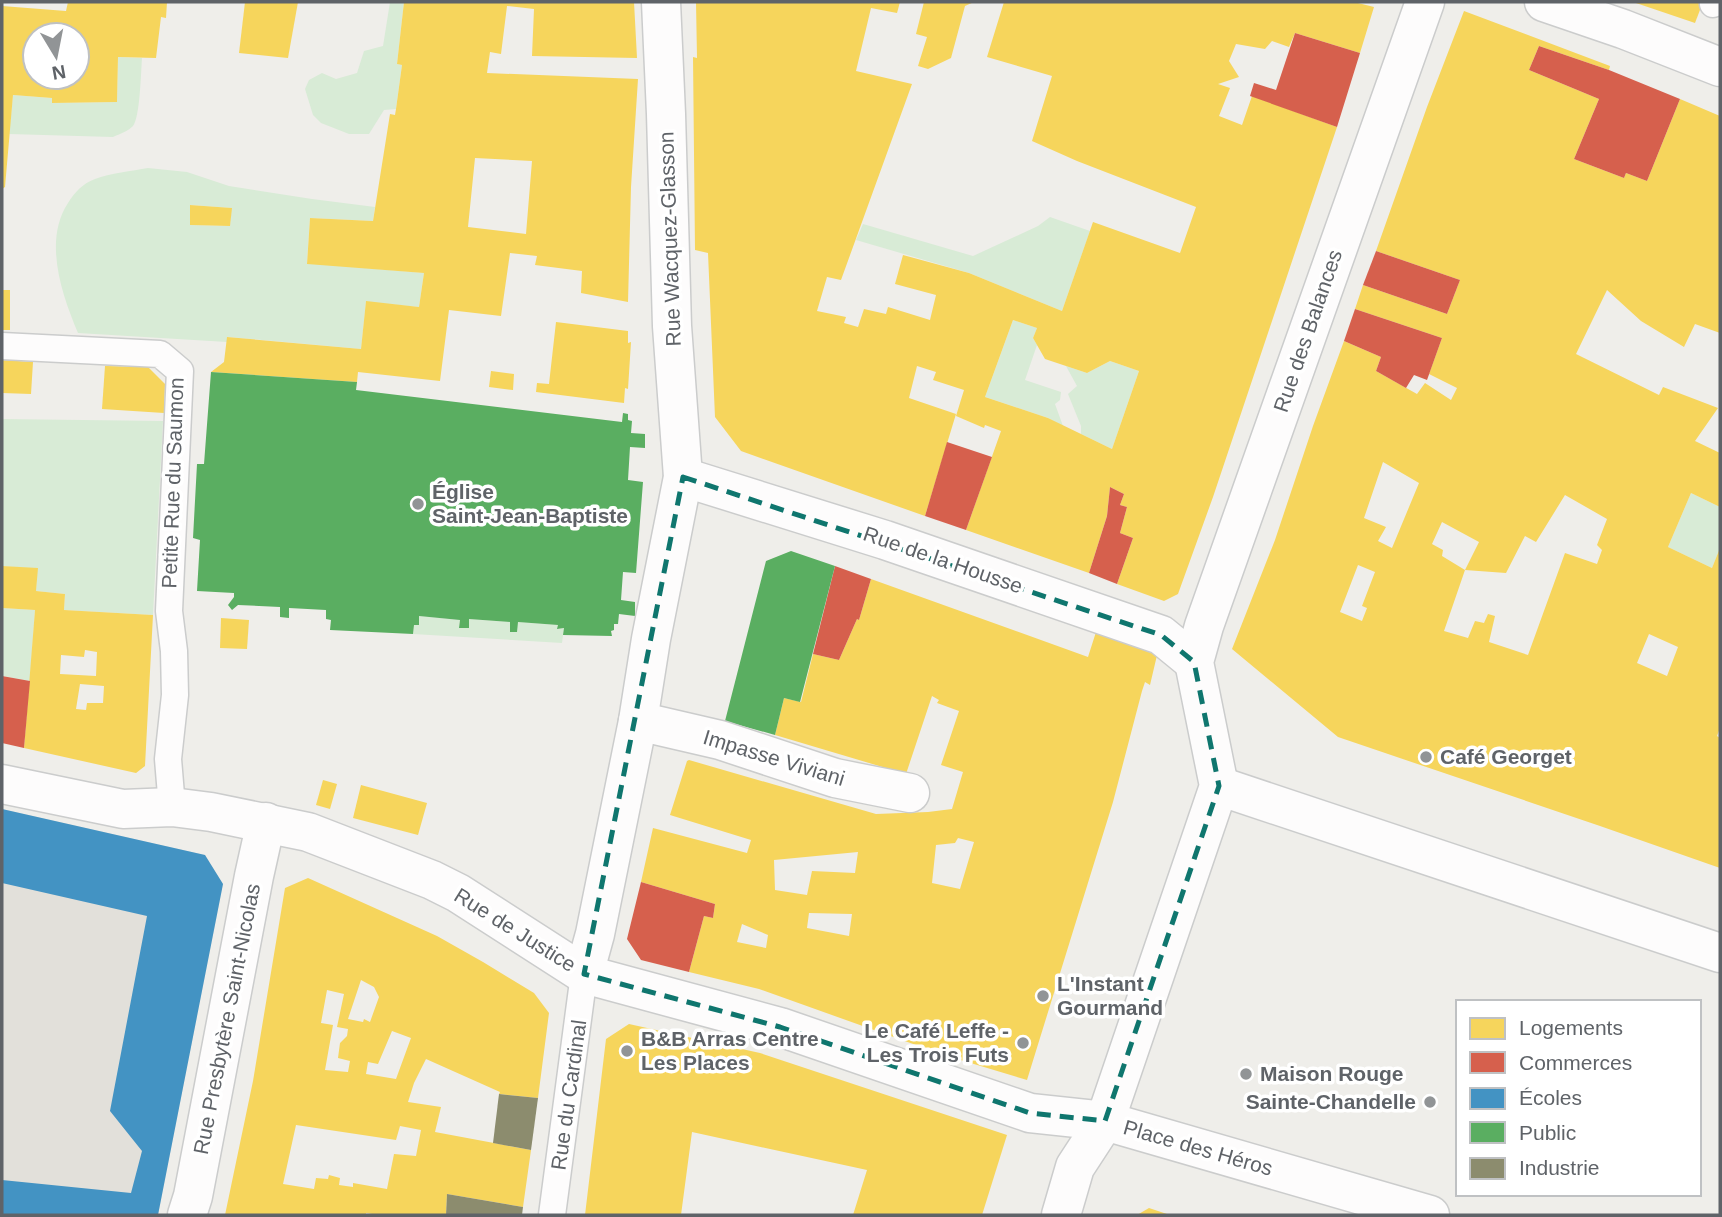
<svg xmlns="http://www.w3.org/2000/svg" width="1722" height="1217" font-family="Arial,sans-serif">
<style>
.education{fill:#e2e0da}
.green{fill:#d8ebd6;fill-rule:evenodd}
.homes{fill:#f6d55c;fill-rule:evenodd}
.shops{fill:#d6604d}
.schools{fill:#4393c3}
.public{fill:#5aae61}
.industry{fill:#8c8c6e}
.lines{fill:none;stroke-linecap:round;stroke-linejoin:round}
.service-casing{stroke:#cbcccc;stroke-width:29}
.pedestrian-casing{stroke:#cbcccc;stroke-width:41}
.minor-casing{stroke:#cbcccc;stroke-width:41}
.service{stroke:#fdfcfc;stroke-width:26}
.pedestrian{stroke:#fdfcfc;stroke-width:38}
.minor{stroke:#fdfcfc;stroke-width:38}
.marked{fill:none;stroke:#0f766e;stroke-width:5;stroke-dasharray:14 9;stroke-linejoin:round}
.poi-dot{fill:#919496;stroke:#fff;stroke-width:2.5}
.labels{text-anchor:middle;stroke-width:7;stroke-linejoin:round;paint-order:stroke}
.street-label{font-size:21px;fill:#5f6368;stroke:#fff}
.poi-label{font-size:21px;font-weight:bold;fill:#5f6368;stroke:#fff;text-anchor:start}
</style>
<rect width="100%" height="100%" fill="#efeeea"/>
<!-- education -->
<polygon class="education" points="2,809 205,855 223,884 158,1215 2,1215"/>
<!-- green -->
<g class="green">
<polygon points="390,2 404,2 397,64 402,65 396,109 384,110 369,134 349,134 321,123 313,115 305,89 309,80 322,73 336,79 357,73 364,51 383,46"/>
<path d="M118,57L142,58C141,71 140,118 133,126C128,131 120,134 113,137L9,134L13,95L52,98L53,103L117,102Z"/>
<path d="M148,168L187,172L229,186L312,199L375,207L373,221L310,218L307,263L424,273L419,307L366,302L361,349L228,337L227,342L78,333C62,295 43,241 68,203C75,192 82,184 95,179C110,173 132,171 148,168ZM191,205L231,208L230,226L190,225Z"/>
<polygon points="1050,217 1090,231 1062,311 969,273 856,240 863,224 973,256 1038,226"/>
<polygon points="1013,320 1037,328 1033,338 1037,345 1025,380 1061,392 1060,400 1055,404 1063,426 1048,418 985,397"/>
<polygon points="1110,361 1139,371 1112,449 1081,434 1081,426 1068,394 1077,386 1066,366 1087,373"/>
<polygon points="2,419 163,421 153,615 64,610 65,594 36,591 37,569 2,566"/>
<polygon points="1691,493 1720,507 1720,548 1712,568 1668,547"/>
<polygon points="2,608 35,610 30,681 2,676"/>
<polygon points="419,616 460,620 459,627 469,628 469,619 510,622 510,632 518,622 558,625 558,629 564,628 562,643 413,634 414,625 419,624"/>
</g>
<!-- homes -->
<g class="homes">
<path d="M68,2H167L166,18L161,17L156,58L118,57L117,102L52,103V98L13,95L5,187L2,189V6L66,11ZM35,35H77V77H35Z"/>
<polygon points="245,2 298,2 288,58 239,53"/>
<path d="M404,2H634L637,58L532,56L534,9L507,6L501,54L490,52L487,73L638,79L631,187L628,302L581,293L582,271L535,265L537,256L510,253L501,316L449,310L440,381L358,372L357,382L211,372L224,362L227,337L361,349L366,301L419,307L424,273L307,264L310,218L373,221L390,114L395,115L396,109L402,65L397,64ZM475,158L532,161L526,234L468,227Z"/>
<path d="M696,2H900L897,13L871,8L856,71L912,84L841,280L827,277L817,311L846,317L844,323L858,327L864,309L886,314L888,307L930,320L936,295L895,284L903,255L969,273L1062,311L1093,222L1180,253L1196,207L1077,161L1032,141L1052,76L987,57L1004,2H1354L1374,7L1360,53L1295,33L1289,47L1272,41L1265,49L1236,44L1229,61L1239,77L1218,84L1230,88L1219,116L1242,125L1252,96L1337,127L1213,497L1178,594L1164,601L1117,584L1133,538L1120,533L1127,507L1120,505L1124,494L1110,487L1107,516L1089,573L966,530L1001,431L985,425L984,428L956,416L964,390L933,380L936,372L917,366L909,398L956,414L925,516L741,451L715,417L708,253L695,250L693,57L697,58ZM1013,320L1037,328L1033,338L1045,359L1087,373L1110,361L1139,371L1112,449L1048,418L985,397Z"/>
<polygon points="924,2 974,2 965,6 951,58 928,69 918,66 927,37 916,34"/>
<polygon points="1633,2 1703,2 1695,23"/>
<path d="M1464,11L1610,66L1609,70L1539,46L1529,70L1599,99L1574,159L1624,178L1626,173L1647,181L1680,99L1720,116V333L1695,324L1684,347L1641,321L1607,290L1576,354L1659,395L1663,387L1718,408L1695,441L1720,453V507L1691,493L1668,547L1712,568L1720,548V728L1717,736L1720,738V868L1600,826L1338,737L1232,649L1275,540L1313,426L1344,341L1381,357L1376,371L1417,394L1425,383L1451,400L1457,388L1429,374L1442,338L1355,309L1363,285L1447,314L1460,280L1376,251L1427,107ZM1383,462L1419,483L1392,548L1378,541L1386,527L1364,518ZM1565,495L1607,519L1597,545L1602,550L1597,564L1565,553L1528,655L1489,642L1495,616L1488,614L1484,623L1475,621L1468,638L1444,631L1465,570L1506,573L1525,536L1536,542ZM1442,522L1479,542L1465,570L1442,556L1443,550L1432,544ZM1358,565L1375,572L1362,606L1367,608L1362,621L1340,612ZM1649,634L1678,647L1667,676L1637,663Z"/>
<polygon points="190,205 232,208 230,226 190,225"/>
<rect x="2" y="290" width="8" height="40"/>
<polygon points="556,322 628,331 628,343 631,342 628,389 625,388 624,403 536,392 537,383 549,384"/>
<polygon points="2,360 33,362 31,394 2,393"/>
<polygon points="105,366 148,367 165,384 164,413 102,409"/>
<polygon points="491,371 514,374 513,390 489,387"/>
<path d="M2,566L38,568L36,591L65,594L64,610L153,615L145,766L136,773L24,748L35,610L2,608ZM85,650L97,652L96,676L60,674L61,655L84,657ZM80,684L104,686L103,703H87L86,710L76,709Z"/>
<path d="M871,579L1088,657L1096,632L1158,651L1150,685L1145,682L1142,691L1113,802L1027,1080L944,1055L759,989L689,972L704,916L713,918L715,904L641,882L653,828L747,853L751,840L670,815L687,761L689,760L876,814L928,812L952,809L963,772L941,765L959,711L937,703L939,700L932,696L906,774L775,735L784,698L801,702L813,654L839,660L857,619L859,620ZM958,838L974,842L960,889L932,883L936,845L955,843ZM858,852L855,873L812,871L807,895L775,890L774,860ZM809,913L852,914L849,936L807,928ZM742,924L768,935L766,948L737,942Z"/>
<polygon points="221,618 249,620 247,649 220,648"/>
<polygon points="323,780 337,784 330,809 316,805"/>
<polygon points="361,785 427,803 418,835 353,818"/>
<path d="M308,878L437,936L483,962L534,993L549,1013L538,1098L499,1094L500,1092L426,1059L414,1083L408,1102L441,1107L435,1132L531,1150L523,1207L447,1194L446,1215H378L366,1213V1215H225L253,1081L285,888ZM361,980L374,987L379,997L370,1022L364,1019L363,1022L348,1019ZM327,990L344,994L337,1027L348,1029L347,1036L340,1043L338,1058L350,1061L348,1072L325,1070L333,1025L321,1023ZM392,1031L411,1038L396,1079L366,1074L368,1062L378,1064ZM296,1125L396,1140L400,1126L421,1130L416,1156L394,1154L387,1189L353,1183V1187L339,1185L340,1178L329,1175L328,1179L316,1178L314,1189L283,1184Z"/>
<polygon points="629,1024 760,1053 1007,1135 982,1215 853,1215 867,1170 692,1132 681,1215 585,1215 606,1039"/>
<polygon points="1149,1208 1170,1215 1137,1215"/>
</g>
<!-- shops -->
<g class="shops">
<polygon points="1295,33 1360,53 1337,127 1250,96 1254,83 1276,90"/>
<polygon points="1539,46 1609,70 1680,99 1647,181 1626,173 1624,178 1574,159 1599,99 1529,70"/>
<polygon points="1376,251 1460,280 1447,314 1363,285"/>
<polygon points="1355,309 1442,338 1427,380 1414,375 1406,388 1376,371 1381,357 1344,341"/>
<polygon points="947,442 992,457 966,530 925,516"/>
<polygon points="1110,487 1124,494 1120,505 1127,507 1120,533 1133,538 1117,584 1089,573 1107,516"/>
<polygon points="835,566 871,579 859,620 857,619 839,660 813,654"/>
<polygon points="2,676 30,681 24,748 2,743"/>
<polygon points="641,882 715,904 713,918 704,916 689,972 641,960 627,939"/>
</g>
<!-- schools -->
<polygon class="schools" points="2,809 205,855 223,884 158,1215 2,1215 2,1180 131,1193 142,1151 110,1111 147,916 2,883"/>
<!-- public -->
<g class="public">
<polygon points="211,372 357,382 356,390 622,422 623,413 628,414 628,420 632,421 631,433 645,434 645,448 630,447 628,480 643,482 636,573 623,572 621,600 635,602 635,616 619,614 618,624 614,624 614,630 611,631 612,636 563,635 564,628 557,629 558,625 518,622 517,632 510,632 510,622 469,619 469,628 459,628 460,620 419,616 419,625 414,625 413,634 330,630 331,620 326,619 326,610 289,608 289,618 280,617 280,607 238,605 232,610 228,605 234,597 234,593 197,591 200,540 193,538 197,464 204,464"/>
<polygon points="791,551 835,566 800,702 784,698 775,735 725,721 766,561"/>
</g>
<!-- industry -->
<g class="industry">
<polygon points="499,1094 538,1098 531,1150 493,1143"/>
<polygon points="447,1194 523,1207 522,1215 446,1215"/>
</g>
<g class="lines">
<!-- service casing -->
<g class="service-casing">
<g id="service">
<polyline points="1713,4 1714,2"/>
<polyline points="2,346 160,354 180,371 169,611 174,651 175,695 168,759 172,807"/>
<polyline points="552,1215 584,974"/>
</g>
</g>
<!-- pedestrian casing -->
<g class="pedestrian-casing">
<g id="pedestrian">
<polyline points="661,2 666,114 672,326 683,477 651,639 638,721 595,934 584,974 780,1027 1030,1113 1105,1121 1430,1215"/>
<polyline points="683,477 885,540 1161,635 1194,662"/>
<polyline points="638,721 720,740 835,778 910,793"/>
<polyline points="1219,786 1720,953"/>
<polyline points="1061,1215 1075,1167 1105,1121 1219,786 1194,662 1204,626 1425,2"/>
</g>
</g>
<!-- minor casing -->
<g class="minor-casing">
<g id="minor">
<polyline points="1544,2 1623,29 1720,67"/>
<polyline points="2,784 123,809 172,807 211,812 308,832 432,880 458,893 584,974"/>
<polyline points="187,1215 193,1196 254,876 266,822"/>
</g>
</g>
<!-- service -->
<use href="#service" class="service"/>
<!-- pedestrian -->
<use href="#pedestrian" class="pedestrian"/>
<!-- minor -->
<use href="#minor" class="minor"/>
</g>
<!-- marked area -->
<path class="marked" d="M683,477L1161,635L1194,662L1219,786L1105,1121L1030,1113L780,1027L584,974Z"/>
<!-- markers -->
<g class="poi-dot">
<circle cx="418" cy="504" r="7"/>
<circle cx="1426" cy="757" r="7"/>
<circle cx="1043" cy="996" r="7"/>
<circle cx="1023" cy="1043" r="7"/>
<circle cx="627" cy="1051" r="7"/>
<circle cx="1246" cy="1074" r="7"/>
<circle cx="1430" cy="1102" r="7"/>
</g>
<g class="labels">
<!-- street labels -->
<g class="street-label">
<text transform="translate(670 239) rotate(-92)" y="7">Rue Wacquez-Glasson</text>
<text transform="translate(1308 331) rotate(-71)" y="7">Rue des Balances</text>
<text transform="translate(173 483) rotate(-88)" y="7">Petite Rue du Saumon</text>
<text transform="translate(943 560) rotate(19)" y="7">Rue de la Housse</text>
<text transform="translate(774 758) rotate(17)" y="7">Impasse Viviani</text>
<text transform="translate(515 930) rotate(32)" y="7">Rue de Justice</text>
<text transform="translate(227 1019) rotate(-79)" y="7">Rue Presbytère Saint-Nicolas</text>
<text transform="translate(569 1095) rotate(-82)" y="7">Rue du Cardinal</text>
<text transform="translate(1198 1148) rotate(16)" y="7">Place des Héros</text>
</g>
<!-- poi labels -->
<g class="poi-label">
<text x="432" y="499">Église<tspan x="432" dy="24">Saint-Jean-Baptiste</tspan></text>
<text x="1440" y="764">Café Georget</text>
<text x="1057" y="991">L'Instant<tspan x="1057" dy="24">Gourmand</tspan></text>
<text x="1009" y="1038" text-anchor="end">Le Café Leffe -<tspan x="1009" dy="24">Les Trois Futs</tspan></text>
<text x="641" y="1046">B&amp;B Arras Centre<tspan x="641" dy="24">Les Places</tspan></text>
<text x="1260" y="1081">Maison Rouge</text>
<text x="1416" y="1109" text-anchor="end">Sainte-Chandelle</text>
</g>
</g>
<!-- border -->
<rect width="1722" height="1217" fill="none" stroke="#5f6368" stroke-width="7"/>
<!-- legend -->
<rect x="1456" y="1000" width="245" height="196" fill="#ffffff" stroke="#bfc1c3" stroke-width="2"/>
<rect x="1470" y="1018" width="35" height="21" fill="#f6d55c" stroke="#bfc1c3" stroke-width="2"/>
<text x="1519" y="1035" font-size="21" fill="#5f6368">Logements</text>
<rect x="1470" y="1052" width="35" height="21" fill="#d6604d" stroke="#bfc1c3" stroke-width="2"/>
<text x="1519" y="1070" font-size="21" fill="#5f6368">Commerces</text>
<rect x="1470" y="1088" width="35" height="21" fill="#4393c3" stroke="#bfc1c3" stroke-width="2"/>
<text x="1519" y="1105" font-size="21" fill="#5f6368">Écoles</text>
<rect x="1470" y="1122" width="35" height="21" fill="#5aae61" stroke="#bfc1c3" stroke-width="2"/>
<text x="1519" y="1140" font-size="21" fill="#5f6368">Public</text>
<rect x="1470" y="1158" width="35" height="21" fill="#8c8c6e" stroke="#bfc1c3" stroke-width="2"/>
<text x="1519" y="1175" font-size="21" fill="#5f6368">Industrie</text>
<!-- north arrow -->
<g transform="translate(56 56) rotate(170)"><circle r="33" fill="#ffffff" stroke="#bfc1c3" stroke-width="2"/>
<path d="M0-5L12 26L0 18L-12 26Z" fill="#919496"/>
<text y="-10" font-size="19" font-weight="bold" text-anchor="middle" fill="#5f6368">N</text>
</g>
</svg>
